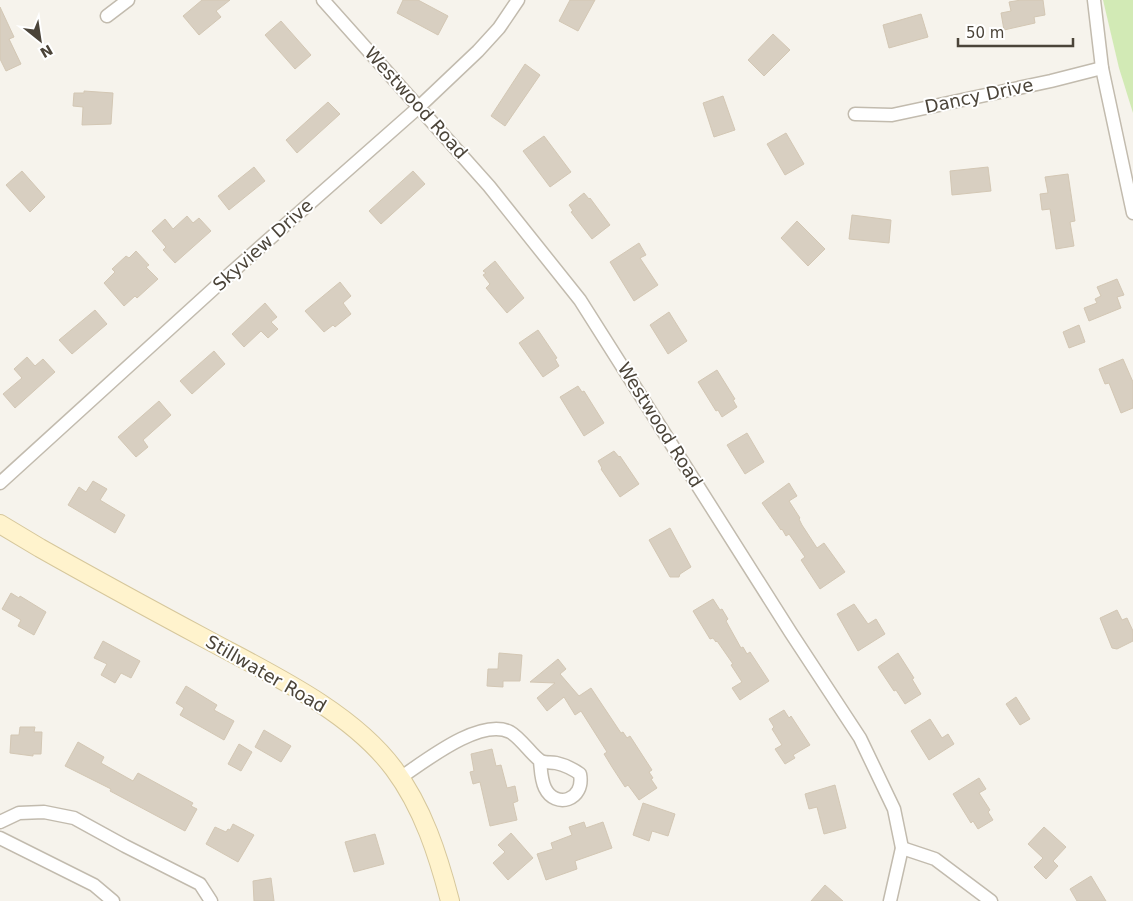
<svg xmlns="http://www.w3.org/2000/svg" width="1133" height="901" font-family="'DejaVu Sans',sans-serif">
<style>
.green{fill:#d2eab5}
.building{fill:#d8cfc1;stroke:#d3c7b4}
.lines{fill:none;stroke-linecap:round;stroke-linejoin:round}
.street-casing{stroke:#c2bbae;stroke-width:15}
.secondary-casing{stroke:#d6c79b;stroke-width:20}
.street{stroke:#fff;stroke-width:12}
.secondary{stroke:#fff3cd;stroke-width:18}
.labels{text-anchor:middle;stroke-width:4;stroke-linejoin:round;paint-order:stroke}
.street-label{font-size:18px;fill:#4b4439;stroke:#fff}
</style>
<rect width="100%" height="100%" fill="#f6f3ec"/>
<!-- green -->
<polygon class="green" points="1103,0 1133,0 1133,113 1119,68"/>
<!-- building -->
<g class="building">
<polygon points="202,0 230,0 216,11 221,17 199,35 183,16"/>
<polygon points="403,0 418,0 448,16 438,35 397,13"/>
<polygon points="570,0 595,0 578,31 559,21"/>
<polygon points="1021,0 1043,0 1045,15 1034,17 1035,23 1004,30 1001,13 1011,11 1009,2"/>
<polygon points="0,7 14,37 9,39 21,64 6,71 0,59"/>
<polygon points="921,14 928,37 889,48 883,25"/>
<polygon points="281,21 311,55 295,69 265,35"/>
<polygon points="773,34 790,50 764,76 748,60"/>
<polygon points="525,64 540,75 505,126 491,116"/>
<polygon points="84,91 113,93 111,124 82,125 83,107 73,106 74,93 84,93"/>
<polygon points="723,96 735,130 714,137 703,103"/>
<polygon points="328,102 340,114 297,153 286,140"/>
<polygon points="786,133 804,164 785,175 767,144"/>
<polygon points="544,136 571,172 550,187 523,151"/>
<polygon points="254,167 265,181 229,210 218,196"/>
<polygon points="988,167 991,191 952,195 950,171"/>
<polygon points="22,171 45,197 30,212 6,185"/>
<polygon points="413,171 425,184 381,224 369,211"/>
<polygon points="1068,174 1075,221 1070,222 1074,246 1056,249 1050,209 1042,210 1040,194 1048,193 1045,177"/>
<polygon points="584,193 589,199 590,198 610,225 592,239 571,212 573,211 569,205"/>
<polygon points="852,215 891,220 889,243 849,239"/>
<polygon points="187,216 193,223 199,218 211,231 175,263 163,250 166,247 152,231 165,219 173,229"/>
<polygon points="797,221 825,249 808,266 781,238"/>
<polygon points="639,243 646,255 640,258 658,285 634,301 610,262"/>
<polygon points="136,251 149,265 146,267 158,279 137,298 135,296 124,306 104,283 115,272 112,269 126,256 129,258"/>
<polygon points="495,261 524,298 507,313 486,288 490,284 483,275 486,273 483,271"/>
<polygon points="1117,279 1124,295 1117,297 1121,308 1089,321 1084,308 1097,303 1095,299 1101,296 1097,287"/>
<polygon points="340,282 351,296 343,303 351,314 335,327 333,325 324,332 305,311"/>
<polygon points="265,303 277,317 271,322 278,329 268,338 261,331 244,347 232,334"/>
<polygon points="95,310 107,324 72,354 59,340"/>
<polygon points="669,312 687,341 668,354 650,325"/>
<polygon points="1079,325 1085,342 1069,348 1063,332"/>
<polygon points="538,330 557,358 555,359 559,366 543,377 519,343"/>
<polygon points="214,351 225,364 192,394 180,381"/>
<polygon points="27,357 35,366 43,359 55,372 15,408 3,394 22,378 14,369"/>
<polygon points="1123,359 1133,382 1133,408 1121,413 1109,383 1105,384 1099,369"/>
<polygon points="717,370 735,399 733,400 737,407 722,417 718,410 716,411 698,382"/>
<polygon points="578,386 582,392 584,391 604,423 584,436 560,397"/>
<polygon points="159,401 171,415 143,440 148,447 136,457 118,437"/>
<polygon points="747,433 764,462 745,474 727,445"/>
<polygon points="614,451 619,457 620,456 639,484 620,497 601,469 602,468 598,461"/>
<polygon points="93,481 107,489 100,500 125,515 115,533 68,505 79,487 86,492"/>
<polygon points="789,483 797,496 789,501 800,518 799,519 802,525 817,548 824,543 845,572 820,589 801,560 805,557 789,534 786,536 782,529 781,530 762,503"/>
<polygon points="670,528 691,567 680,574 679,577 670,577 649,540"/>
<polygon points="11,593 19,598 20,596 46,612 34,635 18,626 21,620 2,609"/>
<polygon points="713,599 720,610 722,609 728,619 726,621 741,648 743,647 747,654 750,652 769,681 740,700 732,688 742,682 731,665 733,664 717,641 716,642 713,638 710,639 693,611"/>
<polygon points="854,604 868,624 876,619 885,634 858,651 837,614"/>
<polygon points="1117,610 1122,620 1127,618 1133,631 1133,641 1117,649 1112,648 1100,618"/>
<polygon points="103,641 140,661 131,678 121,673 115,683 101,675 107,664 94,658"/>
<polygon points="499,653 522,655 520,681 503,681 503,687 487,686 488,669 498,669"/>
<polygon points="898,653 914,678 912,679 921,694 905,704 896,690 894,691 878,667"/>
<polygon points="558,659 566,669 560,674 579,696 591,688 621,733 623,732 627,738 630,736 652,770 649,772 653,778 651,779 657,788 639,800 628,785 625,787 612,767 604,754 607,752 581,711 575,715 564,697 547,711 537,698 555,683 530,682"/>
<polygon points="186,686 217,705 214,710 234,721 224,740 180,715 184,708 176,703"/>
<polygon points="1016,697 1030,719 1020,725 1006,704"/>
<polygon points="784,710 789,718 791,716 810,745 793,755 795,758 785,764 775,749 782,745 772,729 774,727 769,719"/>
<polygon points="930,719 942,738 948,734 954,744 929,760 911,731"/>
<polygon points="20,727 35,727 34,732 42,732 41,754 33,754 33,756 10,753 11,735 19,735"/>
<polygon points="264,730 291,746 281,762 255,747"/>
<polygon points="78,742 104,757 101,763 133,781 138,773 193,803 191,806 197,809 185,831 110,791 111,789 65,766"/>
<polygon points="239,744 252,752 241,771 228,764"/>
<polygon points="492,749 496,766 501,765 507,788 515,786 518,801 513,803 517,820 490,826 480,782 473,784 470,772 474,771 471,754"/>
<polygon points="979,778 986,789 979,793 990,810 988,812 993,820 978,829 973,821 971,823 953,794"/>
<polygon points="835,785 846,828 824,834 817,807 809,809 805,794"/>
<polygon points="643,803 675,814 668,836 652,831 649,841 633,835"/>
<polygon points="584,822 586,828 603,822 612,848 575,861 577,869 546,880 537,854 553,849 551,843 572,835 569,827"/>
<polygon points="233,824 254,835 238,862 206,844 215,827 226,832 228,829 230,830"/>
<polygon points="1044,827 1066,847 1053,861 1058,866 1046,879 1034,867 1043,858 1028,844"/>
<polygon points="511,833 533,858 508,880 493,863 505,852 498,845"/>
<polygon points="375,834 384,864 354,872 345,842"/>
<polygon points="1091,876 1106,901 1077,901 1070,889"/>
<polygon points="271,878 274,901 254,901 253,881"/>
<polygon points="825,885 843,901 811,901"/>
</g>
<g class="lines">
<!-- street casing -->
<g class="street-casing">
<g id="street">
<polyline points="323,0 489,186 580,300 791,633 860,738 894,809 902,848 890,901"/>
<polyline points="1094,0 1102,68 1133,213"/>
<polyline points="107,16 128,0"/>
<polyline points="855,114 892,115 1051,81 1102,68"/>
<polyline points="0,483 232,272 420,106 478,51 499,28 518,0"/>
<path d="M400,778C424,762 480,717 510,732C521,738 533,757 541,761C545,763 551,762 556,763C565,765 573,769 580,774C585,801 555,809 545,788C541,780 541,770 540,761"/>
<polyline points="0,822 19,813 44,812 74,818 125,846 200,884 211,901"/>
<polyline points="0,838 94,885 113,901"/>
<polyline points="902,848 935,859 991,901"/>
</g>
</g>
<!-- secondary casing -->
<g class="secondary-casing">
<path id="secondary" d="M0,524L40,548C95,579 150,609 206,639C269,673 351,711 394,769C423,808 438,855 450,901"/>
</g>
<!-- street -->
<use href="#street" class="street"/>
<!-- secondary -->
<use href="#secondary" class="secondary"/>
</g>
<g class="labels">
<!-- street labels -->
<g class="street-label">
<text transform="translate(979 96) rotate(-12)" y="6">Dancy Drive</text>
<text transform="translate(416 103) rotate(48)" y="6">Westwood Road</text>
<text transform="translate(263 245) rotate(-42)" y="6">Skyview Drive</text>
<text transform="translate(660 425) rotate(58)" y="6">Westwood Road</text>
<text transform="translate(266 674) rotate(30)" y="6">Stillwater Road</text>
</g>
</g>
<!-- north arrow -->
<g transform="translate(40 40) rotate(150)" stroke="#ffffff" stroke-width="4" paint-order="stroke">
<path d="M0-4L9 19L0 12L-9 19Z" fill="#4b4439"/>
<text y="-8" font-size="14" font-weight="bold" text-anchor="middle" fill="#4b4439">N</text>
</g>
<!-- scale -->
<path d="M958 38v8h115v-8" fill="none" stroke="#4b4439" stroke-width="2.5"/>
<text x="966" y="38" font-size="15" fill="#4b4439" stroke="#ffffff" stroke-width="4" paint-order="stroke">50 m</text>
</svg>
